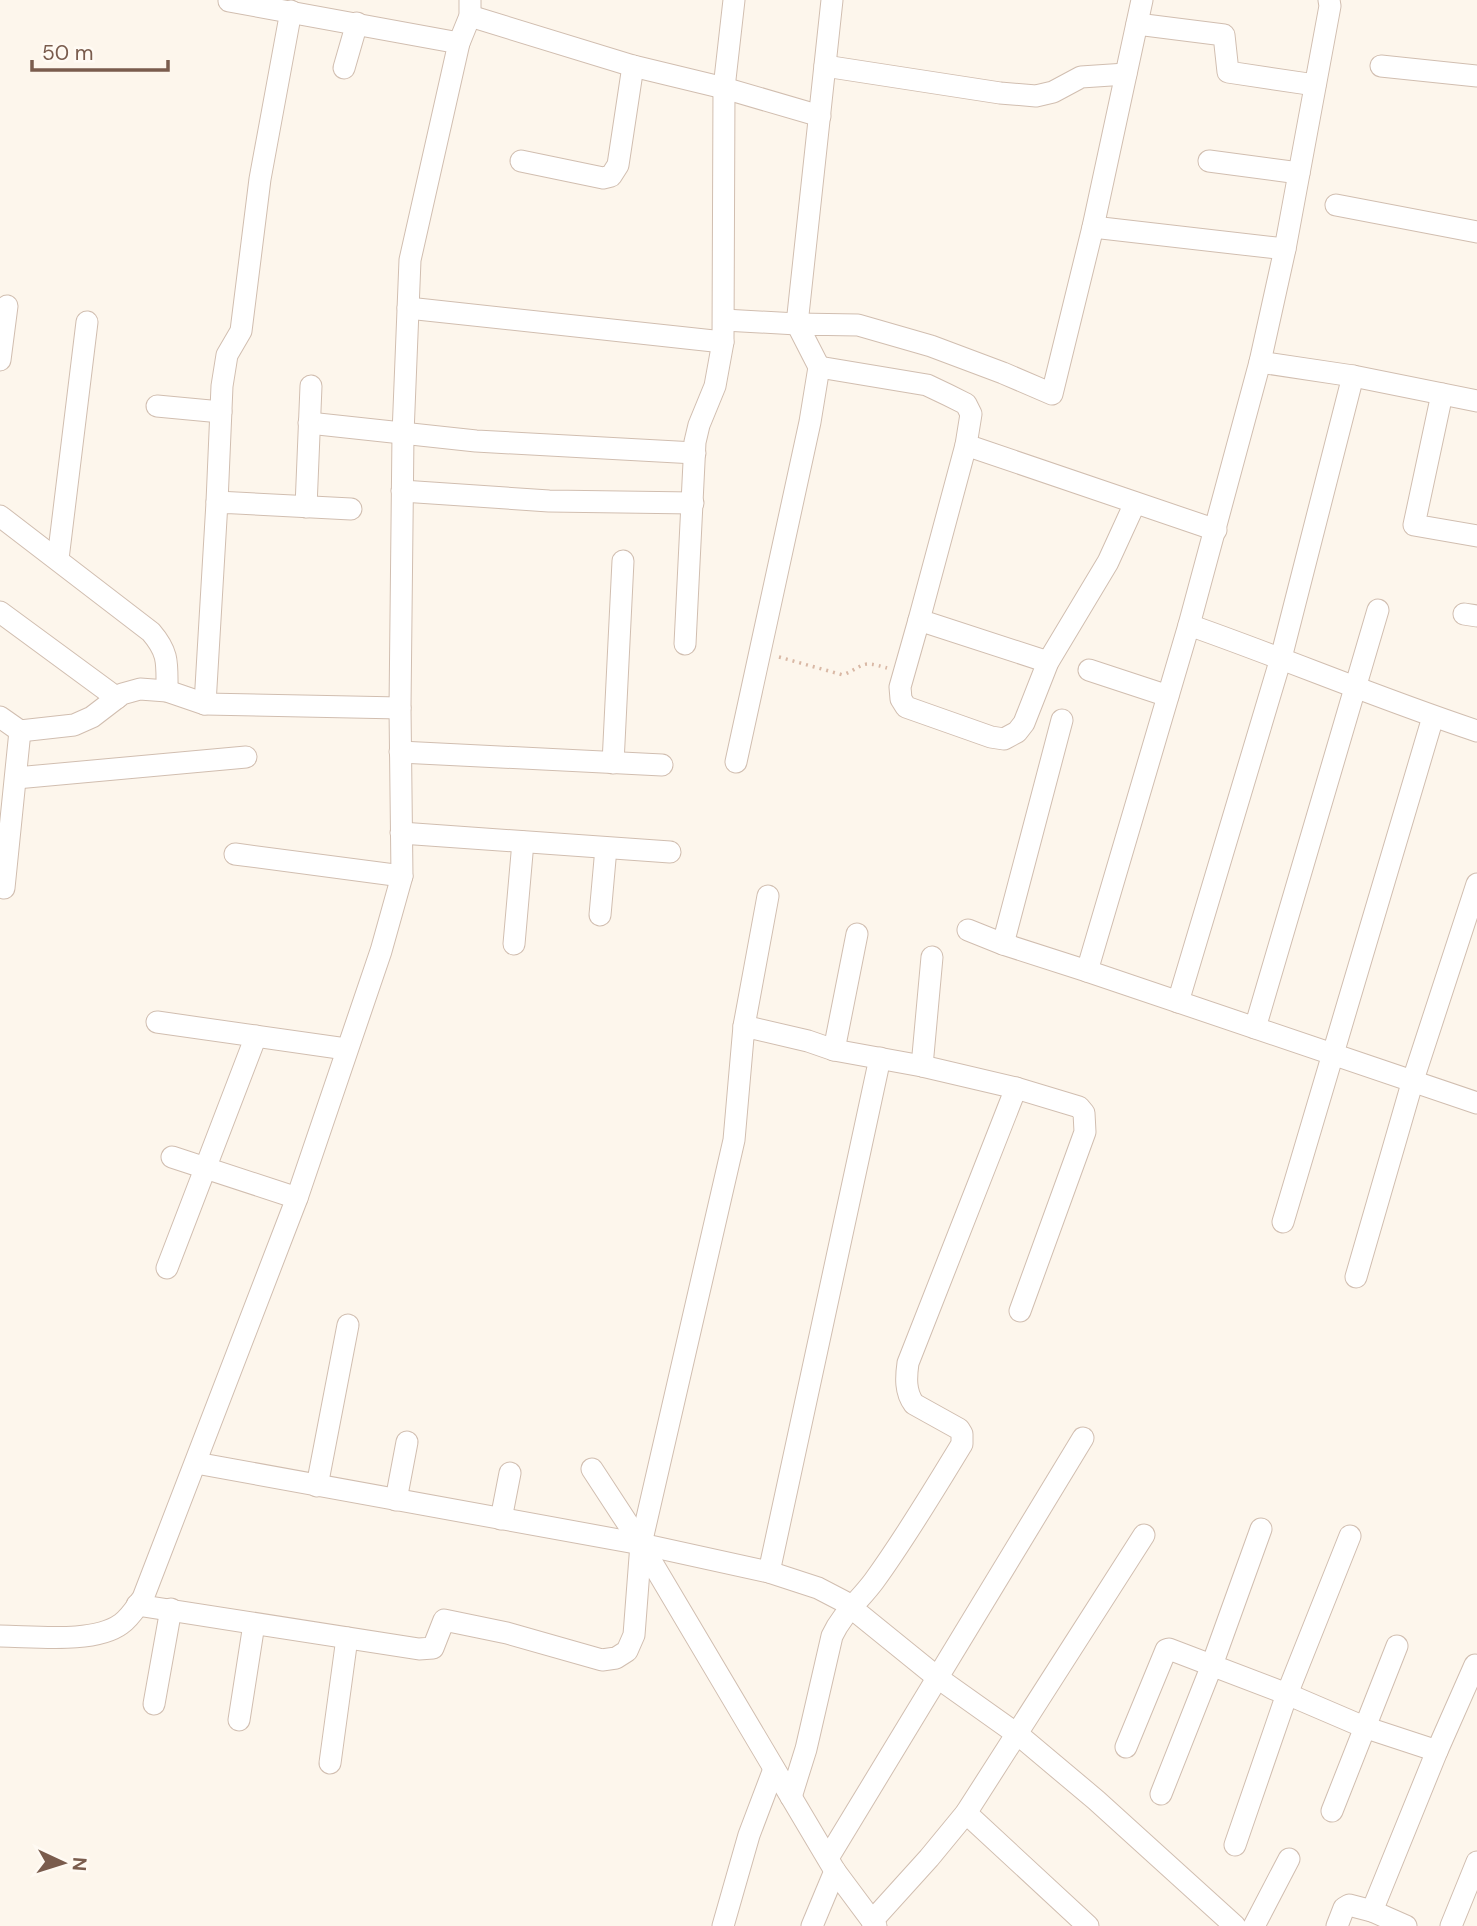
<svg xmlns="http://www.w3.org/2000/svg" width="1477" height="1926" font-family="'DM Sans',sans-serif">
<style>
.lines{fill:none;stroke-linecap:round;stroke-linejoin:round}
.minor-casing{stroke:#d1beb0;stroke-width:23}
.path{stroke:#d9b8a5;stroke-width:3.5;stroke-dasharray:2 5;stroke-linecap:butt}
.minor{stroke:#fff;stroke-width:21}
</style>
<rect width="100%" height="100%" fill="#fdf6ec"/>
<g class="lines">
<!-- minor casing -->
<g class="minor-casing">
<g id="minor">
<polyline points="1329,0 1330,6 1285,249 1260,362 1189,625 1087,971 1477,1103"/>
<polyline points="229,1 459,43"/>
<polyline points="470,16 633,66 724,88 820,116"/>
<polyline points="1137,24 1224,35 1228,72 1315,85"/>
<polyline points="825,66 1000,93 1036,96 1053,92 1081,77 1126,74"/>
<polyline points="1381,66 1477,76"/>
<polyline points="344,68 357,23"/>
<polyline points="521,161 603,178 611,176 618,165 633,66"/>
<polyline points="1209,161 1299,173"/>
<polyline points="1336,205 1477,232"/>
<polyline points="1093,227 1285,249"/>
<polyline points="408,308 723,342"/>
<polyline points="724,320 797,324 832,0"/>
<polyline points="0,360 7,306"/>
<polyline points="1260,362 1353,376 1477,401"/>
<polyline points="819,367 927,385 948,395 966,404 971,414 966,445 1216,530"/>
<polyline points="1442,394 1414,525 1477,536"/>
<polyline points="157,406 221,412"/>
<polyline points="309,423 476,441 695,453"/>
<polyline points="966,445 919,620 1048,662"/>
<polyline points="402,491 549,501 693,503"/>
<polyline points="217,502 222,386 227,355 241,331 260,179 291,11"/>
<polyline points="306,507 311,386"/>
<path d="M0,516L151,632C169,653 167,663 167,691"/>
<polyline points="58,559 87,322"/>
<polyline points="0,612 117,698"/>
<polyline points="1464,614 1477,616"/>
<polyline points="919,620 900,687 901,699 906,707 991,737 1004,739 1017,732 1024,723 1048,662 1108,562 1135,503"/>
<path d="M1189,625C1286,659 1380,699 1477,731"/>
<polyline points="685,644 695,442 699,425 715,386 723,342 724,88 734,0"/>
<polyline points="1089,670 1168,696"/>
<polyline points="205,704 217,502 351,509"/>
<polyline points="0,717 20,731 74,725 92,717 122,694 140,689 167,691 205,704 400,708"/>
<polyline points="400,752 662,765"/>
<polyline points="736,762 810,422 819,367 797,324 858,325 931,346 1003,373 1052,394 1093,227 1142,0"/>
<polyline points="613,763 623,561"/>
<polyline points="16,778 246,757"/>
<polyline points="401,833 670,852"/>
<polyline points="235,854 402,876"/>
<polyline points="4,888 20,731"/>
<polyline points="600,915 606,848"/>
<polyline points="968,930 1003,944 1087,971"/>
<polyline points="514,944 523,842"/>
<polyline points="1003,944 1062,720"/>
<polyline points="1178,1002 1281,658 1353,376"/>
<polyline points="157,1022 346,1049"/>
<polyline points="744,1026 768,896"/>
<polyline points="1255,1028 1378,610"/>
<polyline points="834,1050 857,934"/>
<polyline points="922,1066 932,957"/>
<polyline points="172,1157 297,1198"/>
<polyline points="1283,1222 1433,717"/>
<polyline points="167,1268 256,1036"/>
<polyline points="1356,1277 1413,1080 1477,884"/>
<polyline points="196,1463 641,1544 769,1572 818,1588 843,1601 938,1678 1021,1737 1096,1800 1235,1926"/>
<polyline points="592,1469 641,1544 835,1871 876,1926"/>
<polyline points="317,1486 348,1325"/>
<polyline points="396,1500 407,1442"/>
<polyline points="501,1519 510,1473"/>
<polyline points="769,1572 880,1058"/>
<polyline points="137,1605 419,1649 433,1648 444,1620 507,1633 602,1660 616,1658 627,1651 634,1635 641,1544 734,1140 744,1026 808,1041 834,1050 922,1066 1016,1088 1079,1107 1084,1113 1085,1132 1020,1311"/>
<path d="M0,1636C32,1636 94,1644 121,1624C130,1618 137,1606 143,1598L297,1198L381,951L402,876L400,708L403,434L410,260L459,43L470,16V0"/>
<polyline points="154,1704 171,1609"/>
<polyline points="239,1720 254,1624"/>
<polyline points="1126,1747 1166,1650 1169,1649 1287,1694 1364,1727 1437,1751 1372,1911 1349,1905 1344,1908 1337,1926"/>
<polyline points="1437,1751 1475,1665"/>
<polyline points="330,1763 347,1638"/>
<polyline points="1161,1794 1212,1665 1261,1529"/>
<path d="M791,1797L806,1749L832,1636C842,1614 860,1600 874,1581C906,1537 934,1490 962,1444V1434L959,1429L914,1404C905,1392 906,1377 908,1363L1016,1088"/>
<polyline points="1332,1811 1397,1646"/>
<polyline points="966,1813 1088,1926"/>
<polyline points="1235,1845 1287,1694 1350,1536"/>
<polyline points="828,1858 1083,1438"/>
<polyline points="1372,1911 1406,1926"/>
<polyline points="872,1921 929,1858 966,1813 1144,1535"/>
<polyline points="723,1926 749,1835 774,1769"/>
<polyline points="812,1926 835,1871"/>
<polyline points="1254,1926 1289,1859"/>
<polyline points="1451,1926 1477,1862"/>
</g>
</g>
<!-- path -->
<path class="path" d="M779,657L843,675C866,665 860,660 887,668"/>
<!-- minor -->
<use href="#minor" class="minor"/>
</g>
<!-- north arrow -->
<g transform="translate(63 1863) rotate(94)" stroke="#fffaf3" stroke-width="5" paint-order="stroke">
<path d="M0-5L12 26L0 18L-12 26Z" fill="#7a5c4d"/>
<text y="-10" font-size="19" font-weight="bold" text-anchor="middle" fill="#7a5c4d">N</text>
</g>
<!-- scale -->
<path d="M32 60v10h136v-10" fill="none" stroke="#7a5c4d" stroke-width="3.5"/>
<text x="42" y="60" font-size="21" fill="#7a5c4d" stroke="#fffaf3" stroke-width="5" paint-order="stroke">50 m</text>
</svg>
